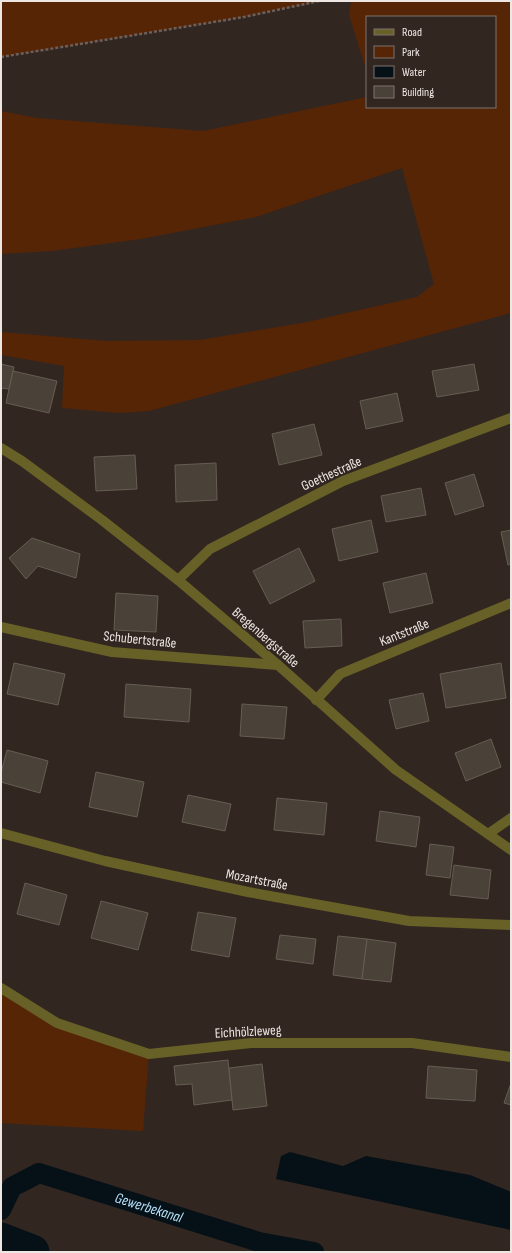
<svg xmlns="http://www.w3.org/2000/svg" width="512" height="1253" font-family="'Sofia Sans Condensed',sans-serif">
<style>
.green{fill:#562506}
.water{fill:#051017}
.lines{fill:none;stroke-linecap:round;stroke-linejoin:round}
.canal{stroke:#051017;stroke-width:20}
.river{stroke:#051017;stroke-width:35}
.building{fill:#4a4238;stroke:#665d53}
.path{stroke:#6b605c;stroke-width:2.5;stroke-dasharray:3 2;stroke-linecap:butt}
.minor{stroke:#676027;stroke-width:10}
.labels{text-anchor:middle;stroke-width:3;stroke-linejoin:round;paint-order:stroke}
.street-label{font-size:14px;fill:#eee6e3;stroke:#322621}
.water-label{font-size:15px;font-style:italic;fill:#b6e1fa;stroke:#322621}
</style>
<rect width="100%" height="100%" fill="#322621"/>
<!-- green -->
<g class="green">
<polygon points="1,1 319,1 244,17 1,57"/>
<polygon points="351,1 511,1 511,313 149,411 120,413 62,408 64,366 1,355 1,332 107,341 200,340 307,322 417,297 434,284 402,168 256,217 141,239 52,251 1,254 1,111 37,118 203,131 367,97 367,107 495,107 495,17 367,17 367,72 349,15"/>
<polygon points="1,988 57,1023 149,1054 143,1131 1,1123"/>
</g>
<!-- water -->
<polygon class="water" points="290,1152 343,1166 366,1156 470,1175 511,1192 511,1230 276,1179 281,1156"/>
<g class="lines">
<!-- canal -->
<path class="canal" id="s1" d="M1,1210L12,1187L39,1173L259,1242L314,1252"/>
<!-- river -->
<polyline class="river" points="1,1240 32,1252"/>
</g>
<!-- building -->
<g class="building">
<polygon points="1,364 14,367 9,389 1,388"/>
<polygon points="474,364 479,390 437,397 432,371"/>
<polygon points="13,371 57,381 49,413 6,403"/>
<polygon points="397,393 403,421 366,429 360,401"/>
<polygon points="314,424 322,455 279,465 272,434"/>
<polygon points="135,455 137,489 96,491 94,457"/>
<polygon points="216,463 217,500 176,502 175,465"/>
<polygon points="474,474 484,506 455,515 445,483"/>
<polygon points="421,488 426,515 386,522 381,496"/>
<polygon points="371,520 378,552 339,561 332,529"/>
<polygon points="511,530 511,564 508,565 501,532"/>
<polygon points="32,538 80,554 76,578 38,566 26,579 9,558"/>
<polygon points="299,548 315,581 270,604 253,571"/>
<polygon points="426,573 433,603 390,613 383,583"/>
<polygon points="116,593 158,596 156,632 114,630"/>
<polygon points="341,619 342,646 305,648 303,621"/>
<polygon points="14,663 65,674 58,705 7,694"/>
<polygon points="501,663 506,698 446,708 440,674"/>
<polygon points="126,684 191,689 189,722 124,717"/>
<polygon points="423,693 429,721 396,729 389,700"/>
<polygon points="242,704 287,707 284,739 240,736"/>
<polygon points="491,739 501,767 466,781 455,753"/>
<polygon points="7,750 48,761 40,793 1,782 1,773"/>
<polygon points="96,772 144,782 137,817 89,807"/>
<polygon points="188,795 231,804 225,831 182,822"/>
<polygon points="277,798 327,803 324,835 274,830"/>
<polygon points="380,811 420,817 416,847 376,841"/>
<polygon points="430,844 454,847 450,878 426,875"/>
<polygon points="454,865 491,870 488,899 450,895"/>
<polygon points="25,883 67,895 59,925 17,914"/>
<polygon points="101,901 148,913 138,950 91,938"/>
<polygon points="198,912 236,918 229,957 191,950"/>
<polygon points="280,935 316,939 313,964 276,959"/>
<polygon points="338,936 367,939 362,979 333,975"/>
<polygon points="367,939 396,943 391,982 362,979"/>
<polygon points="228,1060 232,1100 194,1105 192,1084 176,1085 174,1066"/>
<polygon points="262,1064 267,1106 233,1110 229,1068"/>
<polygon points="428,1066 477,1070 475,1101 426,1098"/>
<polygon points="511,1083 511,1105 504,1103"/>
</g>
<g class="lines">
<!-- path -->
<polyline class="path" points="1,57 244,17 319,1"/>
<!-- minor -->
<g class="minor">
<polyline points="1,448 22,461 102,520 178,580 278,665 396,770 511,850"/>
<polyline points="178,580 210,549 343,481 511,418"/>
<polyline points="1,627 112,652 278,665"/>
<polyline points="316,700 340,674 511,603"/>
<polyline points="1,833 105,861 248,892 409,921 511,925"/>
<polyline points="488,834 511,818"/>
<polyline points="1,988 57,1023 149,1054 251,1043 412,1043 511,1057"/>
</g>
</g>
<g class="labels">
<!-- street labels -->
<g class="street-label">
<text transform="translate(331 473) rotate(-24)" y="5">Goethestraße</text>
<text transform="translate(404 632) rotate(-22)" y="5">Kantstraße</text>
<text transform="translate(266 637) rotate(41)" y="5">Bregenbergstraße</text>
<text transform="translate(140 639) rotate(6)" y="5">Schubertstraße</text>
<text transform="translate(257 879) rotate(11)" y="5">Mozartstraße</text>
<text transform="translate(248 1031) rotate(-3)" y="5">Eichhölzleweg</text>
</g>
<!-- water labels -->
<g class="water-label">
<text dy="5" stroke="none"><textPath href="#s1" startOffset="171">Gewerbekanal</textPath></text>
</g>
</g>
<!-- border -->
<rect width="512" height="1253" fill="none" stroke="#eee6e3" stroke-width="4"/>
<!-- legend -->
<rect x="366" y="16" width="130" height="92" fill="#322621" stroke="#7d736f"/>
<rect x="374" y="29" width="20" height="6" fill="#676027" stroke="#7d736f"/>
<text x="402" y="36" font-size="12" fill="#eee6e3">Road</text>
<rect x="374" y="46" width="20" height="12" fill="#562506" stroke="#7d736f"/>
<text x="402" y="56" font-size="12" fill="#eee6e3">Park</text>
<rect x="374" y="66" width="20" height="12" fill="#051017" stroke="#7d736f"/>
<text x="402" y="76" font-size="12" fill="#eee6e3">Water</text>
<rect x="374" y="86" width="20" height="12" fill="#4a4238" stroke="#7d736f"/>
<text x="402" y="96" font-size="12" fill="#eee6e3">Building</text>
</svg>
